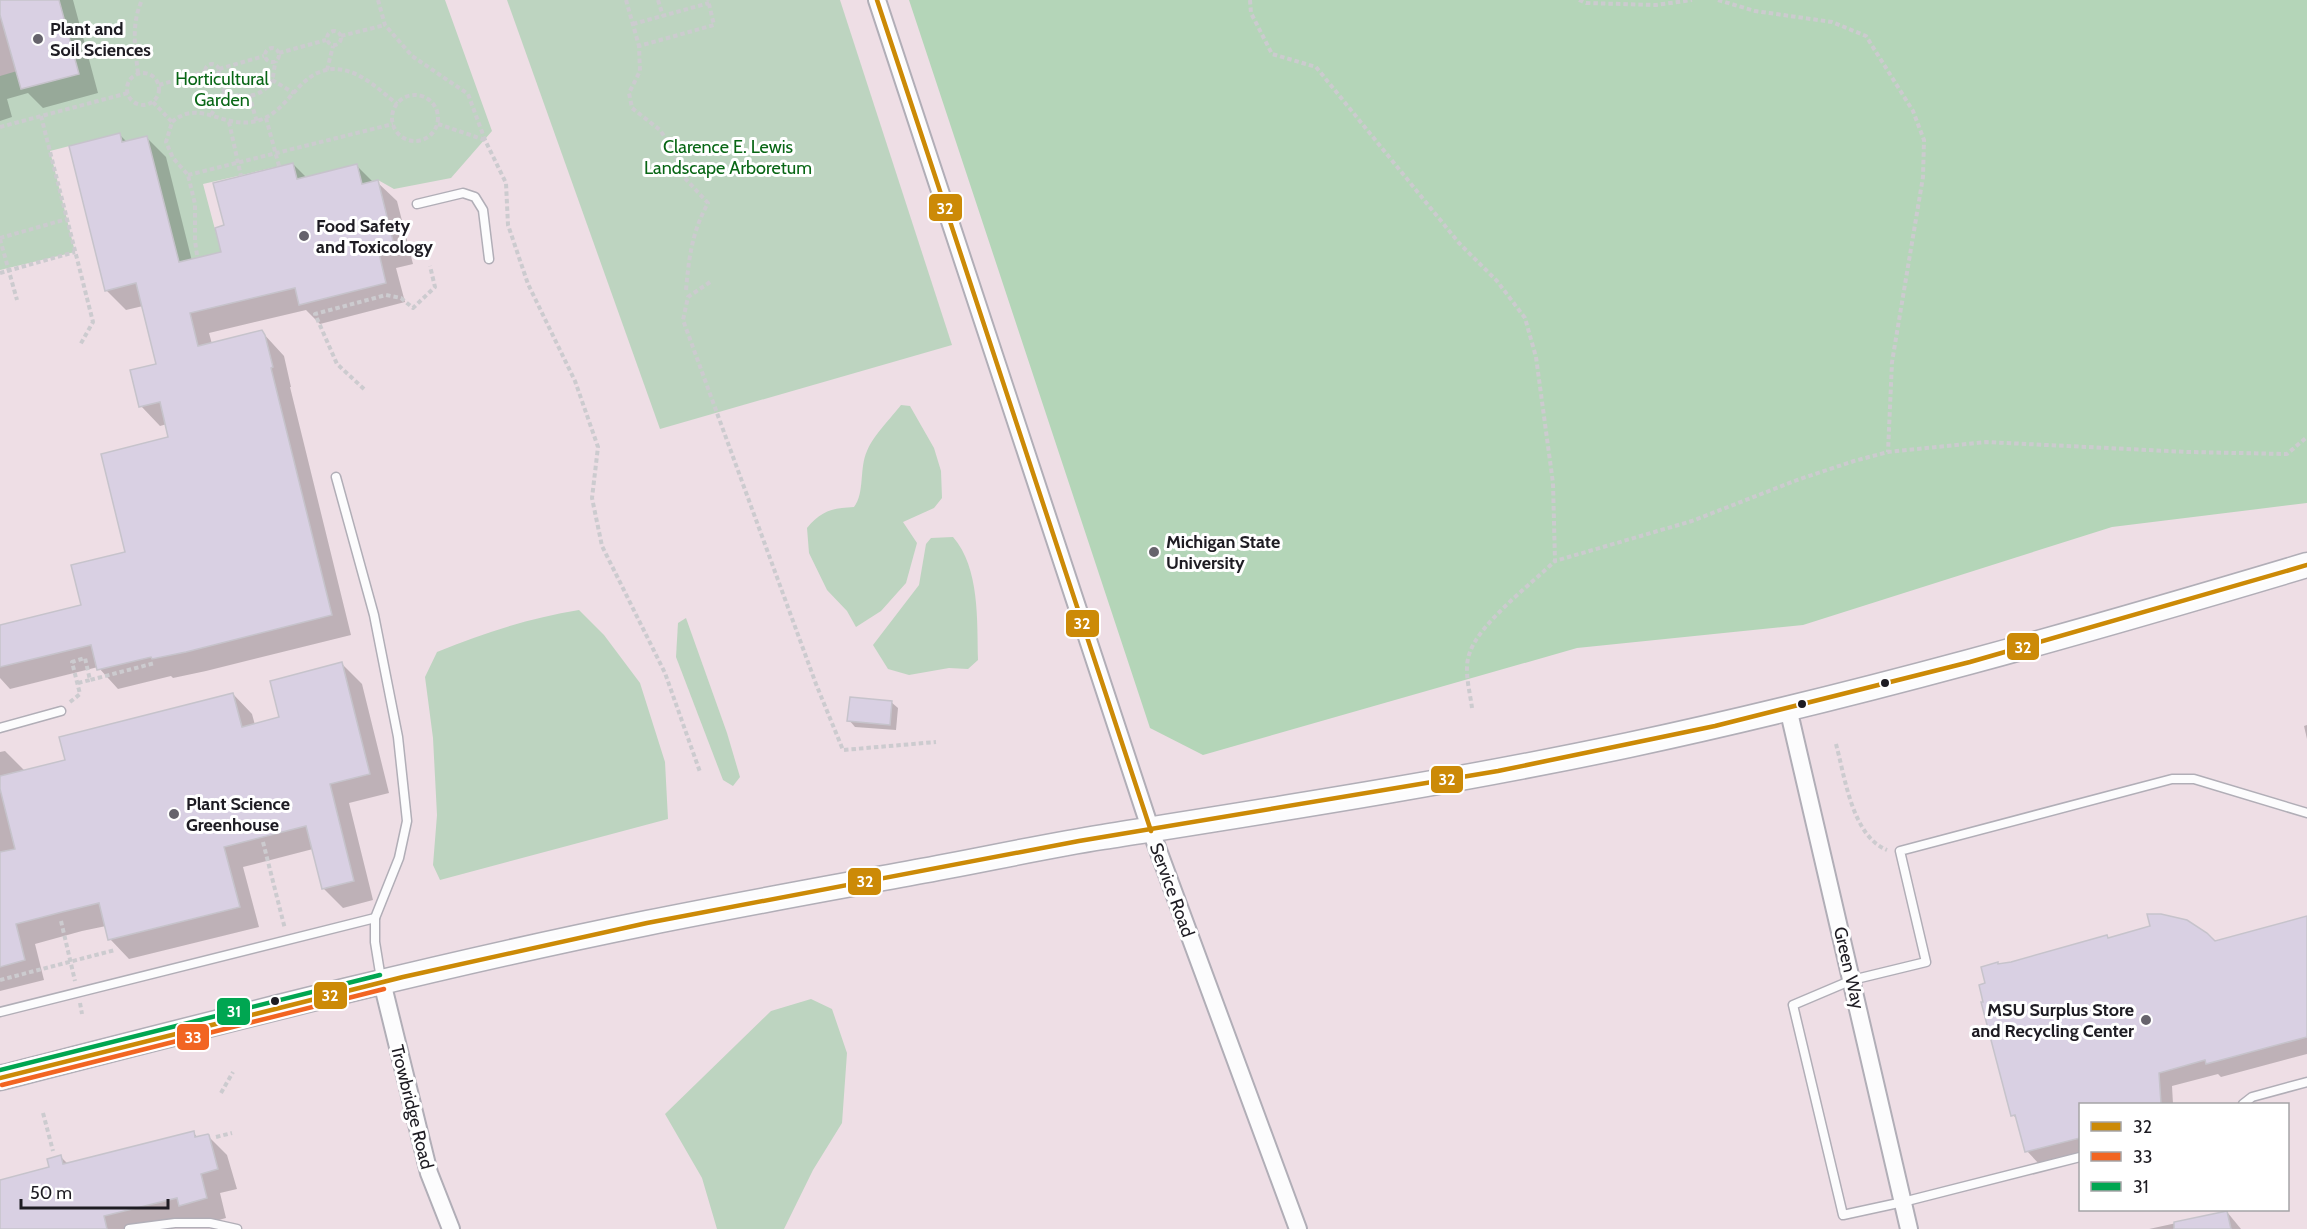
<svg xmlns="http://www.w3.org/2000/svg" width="2307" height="1229" font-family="Cabin,sans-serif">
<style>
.education{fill:#eedee5;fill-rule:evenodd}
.green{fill:#bdd4c0}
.forest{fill:#b4d5b8}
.shadow{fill:#0003}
.building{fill:#d9d0e3;stroke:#c6c3cb;stroke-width:1.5}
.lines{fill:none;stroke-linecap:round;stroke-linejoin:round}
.lane-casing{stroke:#b1aeb7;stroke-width:11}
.street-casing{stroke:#b1aeb7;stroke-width:20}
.secondary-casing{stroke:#b1aeb7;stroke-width:27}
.path{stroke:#cccbcf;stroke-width:4;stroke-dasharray:4.5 3;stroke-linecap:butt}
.lane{stroke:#fcfcfd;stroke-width:8}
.street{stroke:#fcfcfd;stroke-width:16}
.secondary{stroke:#fcfcfd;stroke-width:24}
.bus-1-casing{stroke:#fff;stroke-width:9}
.bus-2-casing{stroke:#fff;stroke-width:9}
.bus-3-casing{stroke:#fff;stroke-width:9}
.bus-1{stroke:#cc8a07;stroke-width:4.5}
.bus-2{stroke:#f26522;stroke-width:4.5}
.bus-3{stroke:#00a651;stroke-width:4.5}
.poi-dot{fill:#66636c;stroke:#fff;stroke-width:2}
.bus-dot{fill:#1e1c23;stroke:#fff;stroke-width:2}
.labels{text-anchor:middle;stroke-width:6;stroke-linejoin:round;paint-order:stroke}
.poi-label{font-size:18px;font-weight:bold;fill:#1e1c23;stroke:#fff;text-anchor:start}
.park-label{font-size:18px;fill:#086615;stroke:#fff}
.street-label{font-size:18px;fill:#1e1c23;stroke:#fff}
.line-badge{stroke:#fff;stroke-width:2}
.badge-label{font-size:16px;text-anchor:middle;font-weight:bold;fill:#fff}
</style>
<rect width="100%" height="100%" fill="#ebe8f4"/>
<!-- education -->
<path class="education" d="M0,0H2307V1229H0ZM2080,1104H2288V1210H2080Z"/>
<!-- green -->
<g class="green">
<polygon points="59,0 445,0 492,131 451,178 394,189 378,180 362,184 357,164 297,179 293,163 203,184 221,252 179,262 147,136 122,142 120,133 50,151 75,252 0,270 0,76 17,71 22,89 79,74"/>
<polygon points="507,0 840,0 952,345 660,429"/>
<path d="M901,405L910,406L934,448L941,471L942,498L934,508L903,522L917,543L906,583L881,611L856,627L847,611L827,590L809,553L807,528C821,511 832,508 854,507C865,493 859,468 867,451C873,436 891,418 901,405Z"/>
<path d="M953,537C980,568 977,621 978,660L968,669L949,668L909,675L888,669L873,645L919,585L926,544L931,538Z"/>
<path d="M579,610L604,635L640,683L665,762L668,819L440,880L433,865L437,815L433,738L425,677L437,652C484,633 529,618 579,610Z"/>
<polygon points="686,618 727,733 740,777 733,786 723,780 676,657 678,623"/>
<polygon points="811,999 832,1009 847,1053 842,1123 813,1170 784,1229 717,1229 702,1178 665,1114 771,1011"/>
</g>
<!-- forest -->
<polygon class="forest" points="909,0 2307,0 2307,503 2112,527 1803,625 1577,648 1203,755 1150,728"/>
<!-- shadow -->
<g class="shadow">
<polygon points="0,0 73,0 98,93 43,108 28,93 7,99 12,117 0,121"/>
<polygon points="120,135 127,142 146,137 166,157 192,261 223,253 226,226 293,164 307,178 357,166 374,183 377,182 397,201 413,264 396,268 405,302 320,324 306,310 209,333 212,344 262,332 284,356 291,387 290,387 351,635 206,671 173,678 171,676 118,689 98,667 10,689 0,678 0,627 83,606 127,553 170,438 167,424 160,426 141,406 158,365 143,306 126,310 107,291"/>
<polygon points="342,664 362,684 389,793 349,803 373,900 343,908 323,888 313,849 243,867 259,927 129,959 110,939 106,926 82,931 35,944 44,980 0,991 0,752 5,751 25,771 67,761 233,694 252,714 255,725 281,719"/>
<polygon points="891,702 898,708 896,730 855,727 849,720"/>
<polygon points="2307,725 2307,739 2304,726"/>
<polygon points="2307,918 2307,1054 2221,1077 2218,1074 2172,1086 2173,1104 2080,1104 2080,1154 2040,1165 2027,1151 2019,1121 2013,1115 1987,984 1999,965 2109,939 2215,943"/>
<polygon points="193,1132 198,1138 207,1135 227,1155 237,1189 220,1193 226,1218 201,1225 194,1218 150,1229 0,1229 0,1181 51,1168 61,1157 68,1164"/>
<polygon points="2227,1212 2241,1229 2149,1229"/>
</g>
<!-- building -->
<g class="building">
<polygon points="0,0 59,0 79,74 21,89 0,15"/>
<polygon points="120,133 122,142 147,136 179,262 221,252 215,228 224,225 213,183 293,163 297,179 357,164 362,184 378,180 394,245 378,249 386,283 299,305 295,288 190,313 198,346 262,330 265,335 273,367 271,368 332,615 186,652 152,659 151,657 97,670 91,645 0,667 0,625 81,605 71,565 125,552 101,454 168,437 160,402 139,407 130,370 156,364 136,283 105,291 69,146"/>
<polygon points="342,662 370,774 330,784 354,881 322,889 306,826 224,847 240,907 108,940 99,903 62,912 16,924 25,960 0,967 0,852 15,849 0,789 0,776 65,760 59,737 233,693 242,727 279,717 270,681"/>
<polygon points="850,697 892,701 890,725 847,721"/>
<polygon points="2147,914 2161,914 2187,920 2207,933 2215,941 2307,916 2307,1037 2206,1064 2205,1060 2159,1073 2161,1104 2080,1104 2080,1138 2025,1152 2015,1115 2011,1116 1981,1002 1983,1002 1979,985 1985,983 1981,967 1998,962 1998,964 2011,962 2107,935 2108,938 2150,926"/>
<polygon points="194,1131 195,1137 208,1134 209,1135 218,1169 201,1174 207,1198 179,1206 177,1198 104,1216 107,1229 0,1229 0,1180 49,1167 47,1159 61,1155 63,1164"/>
<polygon points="2227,1211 2231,1229 2174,1229 2174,1222"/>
</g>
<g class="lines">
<!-- lane casing -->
<g class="lane-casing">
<g id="lane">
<polyline points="417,204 463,193 475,197 483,210 489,259"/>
<polyline points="336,477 374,615 398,737 407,821 399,858 375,918 375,942 381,979"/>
<polyline points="0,728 61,711"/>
<polyline points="0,1012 375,918"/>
<polyline points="2243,1104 2252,1097 2307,1082"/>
<polyline points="2080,1157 1903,1202 1843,1215 1793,1005 1852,980 1926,962 1900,851 2172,779 2194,779 2307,813"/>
<polyline points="129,1229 175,1223 210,1223 237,1229"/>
</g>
</g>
<!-- street casing -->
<g class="street-casing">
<g id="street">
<polyline points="877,0 1151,831 1298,1229"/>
<polyline points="1788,708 1909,1229"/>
<polyline points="382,982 429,1173 451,1229"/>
</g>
</g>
<!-- secondary casing -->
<g class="secondary-casing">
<path id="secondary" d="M0,1078C215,1023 429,967 647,923C736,905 826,889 916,872C978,861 1040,847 1103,837C1279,809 1455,782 1629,745C1858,696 2083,632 2307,565"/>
</g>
<!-- path -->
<g class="path">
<polyline points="378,0 385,25 412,56 468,94 485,140 506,183 508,225 528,284 575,381 598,447 592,498 602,546 665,673 700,772"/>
<polyline points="626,0 639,46"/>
<polyline points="658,0 663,16"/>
<polyline points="1250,0 1251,13 1272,54 1316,67 1459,243 1497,281 1525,318 1536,357 1553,483 1555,561 1692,521 1797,480 1854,461 1888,452 1986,442 2188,452 2287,454 2307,437"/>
<polyline points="1579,0 1586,3 1656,5 1692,0"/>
<polyline points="1718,0 1755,11 1832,22 1866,36 1913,111 1924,140 1923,177 1892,362 1888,452"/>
<polyline points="633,24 709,3"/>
<circle cx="334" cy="38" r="7"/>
<polyline points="341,36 385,25"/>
<circle cx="272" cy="55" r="7"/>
<polyline points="279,53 326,40"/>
<circle cx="212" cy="71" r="7"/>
<polyline points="219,69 264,56"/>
<polyline points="327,70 333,46"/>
<circle cx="143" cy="89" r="16"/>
<path d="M138,73C135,48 131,24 142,0"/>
<path d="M212,78C224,98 259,105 272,80C274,74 274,66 276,61"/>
<polyline points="272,80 294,93"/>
<polyline points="159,85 204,72"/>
<circle cx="415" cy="118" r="23"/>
<polyline points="249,95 257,122"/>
<polyline points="153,102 172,122 166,142 173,158 188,175 195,204 195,241 197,255"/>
<polyline points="211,115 225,92"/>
<polyline points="41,116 93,322 80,345"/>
<polyline points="266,118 279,166"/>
<path d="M172,122C201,97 224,132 260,120C290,110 299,70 334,69C359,69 378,89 397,104"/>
<polyline points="229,122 241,176"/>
<polyline points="438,124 485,140"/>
<polyline points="0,127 128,93"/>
<polyline points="188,175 393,124"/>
<polyline points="0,238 67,219"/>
<polyline points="0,239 17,300"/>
<polyline points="0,273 75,252"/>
<polyline points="710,282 688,297 683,320 816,684 843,750 936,742"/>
<path d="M686,290C689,257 692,232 708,203L683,176L674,151L660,130L632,108L629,93L640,71L639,46L714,25L708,0"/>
<polyline points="364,389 337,364 315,314 386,295 401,298 413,308 435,287 430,266"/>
<polyline points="78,683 90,680"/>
<polyline points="70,702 80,694 72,662 85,658 90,680 155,663"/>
<path d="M1472,708C1470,691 1463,669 1470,652C1480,623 1532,583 1555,561"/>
<path d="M1836,744C1845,777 1852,836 1887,850"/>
<polyline points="263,842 285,929"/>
<polyline points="61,921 75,981"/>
<polyline points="0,980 115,950"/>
<polyline points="80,1003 82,1014"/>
<polyline points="221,1093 233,1072"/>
<polyline points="43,1113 53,1151"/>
<polyline points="216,1137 232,1133"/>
</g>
<!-- lane -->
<use href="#lane" class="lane"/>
<!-- street -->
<use href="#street" class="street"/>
<!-- secondary -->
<use href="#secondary" class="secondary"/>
<!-- bus-1 casing -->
<g class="bus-1-casing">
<g id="bus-1">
<polyline points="877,0 1151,831"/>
<polyline points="0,1078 403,977 647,923 1079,841 1498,771 1715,726 1970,662 2307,565"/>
</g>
</g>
<!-- bus-2 casing -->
<g class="bus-2-casing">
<polyline id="bus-2" points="2,1085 384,989"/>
</g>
<!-- bus-3 casing -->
<g class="bus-3-casing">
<polyline id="bus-3" points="0,1070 380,975"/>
</g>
<!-- bus-1 -->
<use href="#bus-1" class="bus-1"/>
<!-- bus-2 -->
<use href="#bus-2" class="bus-2"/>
<!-- bus-3 -->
<use href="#bus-3" class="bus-3"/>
</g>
<!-- markers -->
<g class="poi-dot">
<circle cx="38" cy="39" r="6"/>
<circle cx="304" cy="236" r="6"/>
<circle cx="1154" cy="552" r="6"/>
<circle cx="174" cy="814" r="6"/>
<circle cx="2146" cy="1020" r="6"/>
</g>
<g class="bus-dot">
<circle cx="1885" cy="683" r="5"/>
<circle cx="1802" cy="704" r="5"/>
<circle cx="275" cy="1001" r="5"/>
</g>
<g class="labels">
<!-- poi labels -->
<g class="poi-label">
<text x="50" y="35">Plant and<tspan x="50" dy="21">Soil Sciences</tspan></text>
<text x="316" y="232">Food Safety<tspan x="316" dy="21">and Toxicology</tspan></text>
<text x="1166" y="548">Michigan State<tspan x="1166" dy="21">University</tspan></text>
<text x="186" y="810">Plant Science<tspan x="186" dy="21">Greenhouse</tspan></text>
<text x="2134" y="1016" text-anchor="end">MSU Surplus Store<tspan x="2134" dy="21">and Recycling Center</tspan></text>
</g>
<!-- park labels -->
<g class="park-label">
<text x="222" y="85">Horticultural<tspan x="222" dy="21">Garden</tspan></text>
<text x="728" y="153">Clarence E. Lewis<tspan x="728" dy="21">Landscape Arboretum</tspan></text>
</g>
<!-- street labels -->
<g class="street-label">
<text transform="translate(1172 890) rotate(70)" y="6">Service Road</text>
<text transform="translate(1849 968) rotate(77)" y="6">Green Way</text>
<text transform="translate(412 1107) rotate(76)" y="6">Trowbridge Road</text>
</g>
</g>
<g class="line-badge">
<rect x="928" y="193" width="35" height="29" rx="6" fill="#cc8a07"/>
<rect x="1065" y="609" width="35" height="29" rx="6" fill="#cc8a07"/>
<rect x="2006" y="632" width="34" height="29" rx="6" fill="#cc8a07"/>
<rect x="1430" y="765" width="34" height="29" rx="6" fill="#cc8a07"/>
<rect x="847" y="867" width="35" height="29" rx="6" fill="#cc8a07"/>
<rect x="313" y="981" width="35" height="29" rx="6" fill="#cc8a07"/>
<rect x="216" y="997" width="35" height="29" rx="6" fill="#00a651"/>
<rect x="176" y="1023" width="34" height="28" rx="6" fill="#f26522"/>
</g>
<g class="badge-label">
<text x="945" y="214">32</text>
<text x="1082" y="629">32</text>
<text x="2023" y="653">32</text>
<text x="1447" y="785">32</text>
<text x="865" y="887">32</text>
<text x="330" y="1001">32</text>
<text x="234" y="1017">31</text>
<text x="193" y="1043">33</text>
</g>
<!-- legend -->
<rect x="2079" y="1103" width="210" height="108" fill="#ffffff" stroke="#a5a4a7" stroke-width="1.5"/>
<rect x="2091" y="1122" width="30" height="9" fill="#cc8a07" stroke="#a5a4a7" stroke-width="1.5"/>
<text x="2133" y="1133" font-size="18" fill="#1e1c23">32</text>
<rect x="2091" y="1152" width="30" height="9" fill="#f26522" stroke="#a5a4a7" stroke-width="1.5"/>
<text x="2133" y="1163" font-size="18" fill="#1e1c23">33</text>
<rect x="2091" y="1182" width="30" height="9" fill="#00a651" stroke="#a5a4a7" stroke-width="1.5"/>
<text x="2133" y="1193" font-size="18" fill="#1e1c23">31</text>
<!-- scale -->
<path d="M21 1199v9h147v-9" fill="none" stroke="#1e1c23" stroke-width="3"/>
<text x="30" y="1199" font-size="18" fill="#1e1c23" stroke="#ffffff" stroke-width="4.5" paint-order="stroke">50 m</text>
</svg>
